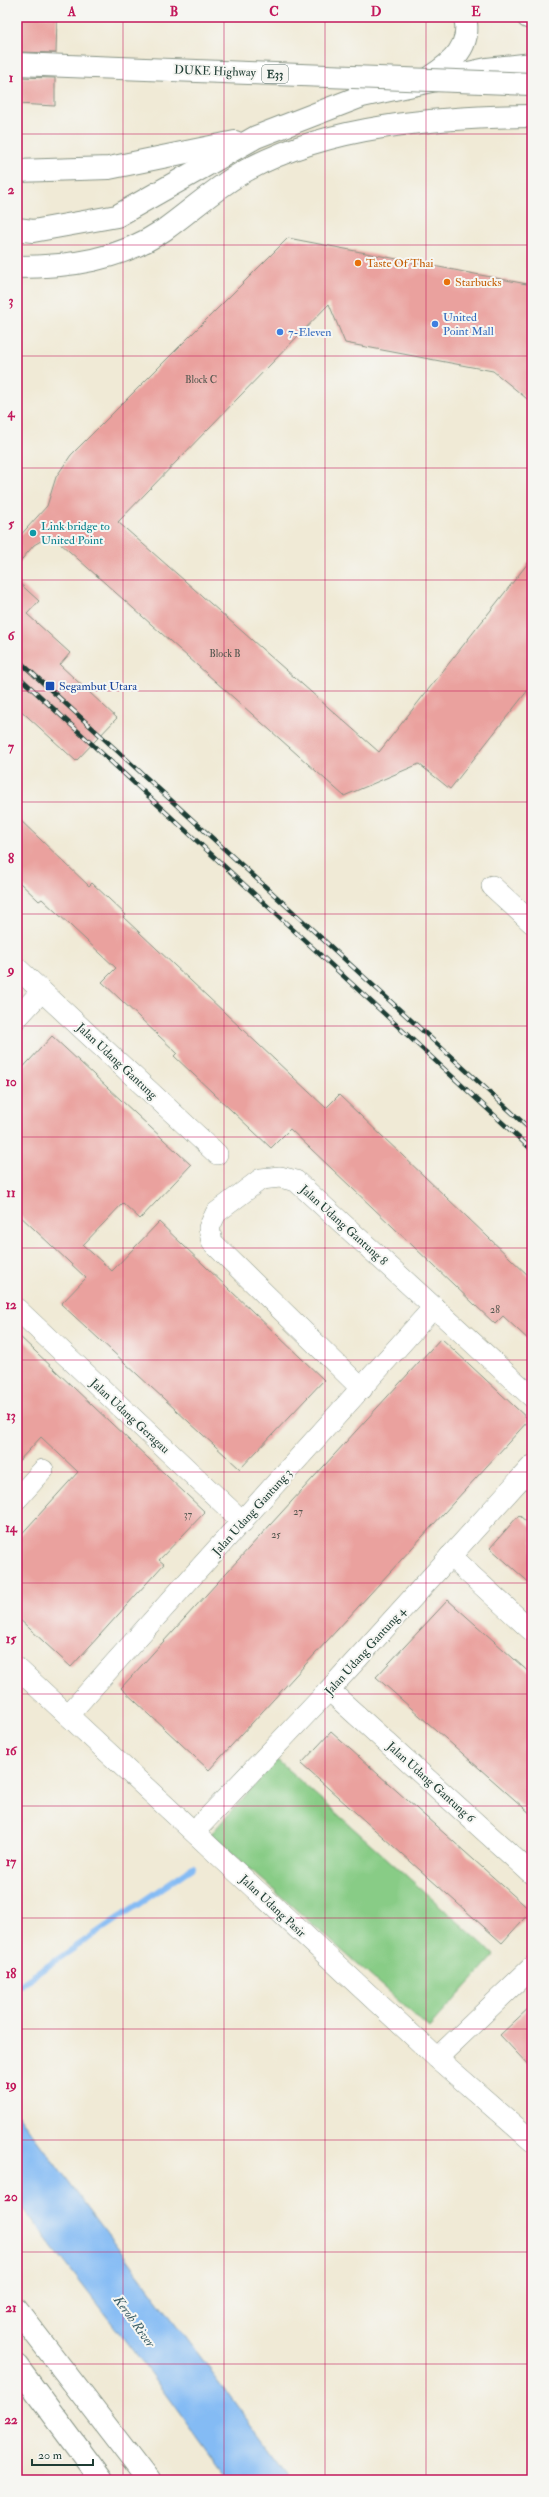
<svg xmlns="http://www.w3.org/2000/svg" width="549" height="2497" font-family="'IM FELL Double Pica',serif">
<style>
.green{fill:#88cc86;stroke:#54845d}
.water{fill:#84bbf4;stroke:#527c94}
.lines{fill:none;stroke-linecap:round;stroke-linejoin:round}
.stream{stroke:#84bbf4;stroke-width:6}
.building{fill:#eaa19e}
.minor-casing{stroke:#889485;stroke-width:22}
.tertiary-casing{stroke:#889485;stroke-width:24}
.motorway-casing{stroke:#889485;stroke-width:24}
.minor{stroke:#fff;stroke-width:21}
.tertiary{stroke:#fff;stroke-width:22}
.motorway{stroke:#fff;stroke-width:22}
.rail-casing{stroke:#1f3d34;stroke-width:4.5}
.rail{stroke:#f6f6f2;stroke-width:3;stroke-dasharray:9;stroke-linecap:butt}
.motorway-bridge-casing{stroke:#889485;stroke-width:24;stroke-linecap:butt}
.motorway-bridge{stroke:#fff;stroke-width:22}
.grid{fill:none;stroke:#c2185b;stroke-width:1;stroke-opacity:0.55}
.food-dot{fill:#e8710a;stroke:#f6f6f2;stroke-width:1.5}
.shop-dot{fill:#3f7fe0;stroke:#f6f6f2;stroke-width:1.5}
.culture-dot{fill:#0f9aa8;stroke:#f6f6f2;stroke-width:1.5}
.transit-dot{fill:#1a4fb4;stroke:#f6f6f2;stroke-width:1.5}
.labels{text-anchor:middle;stroke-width:4;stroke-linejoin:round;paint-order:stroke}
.number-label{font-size:10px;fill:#52564e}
.shield{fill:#f6f6f2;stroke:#60746d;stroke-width:1}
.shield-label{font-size:11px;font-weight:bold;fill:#1f3d34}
.street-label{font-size:12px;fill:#1f3d34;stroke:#f6f6f2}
.food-label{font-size:12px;fill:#c56008;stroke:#f6f6f2;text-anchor:start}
.shop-label{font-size:12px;fill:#366cbe;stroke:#f6f6f2;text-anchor:start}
.culture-label{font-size:12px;fill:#0d838f;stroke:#f6f6f2;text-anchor:start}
.transit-label{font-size:12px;fill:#164399;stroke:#f6f6f2;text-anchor:start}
.water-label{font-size:13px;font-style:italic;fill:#385c64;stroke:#f6f6f2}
.neatline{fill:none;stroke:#c2185b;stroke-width:1.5}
.grid-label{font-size:13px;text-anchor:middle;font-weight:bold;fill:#c2185b}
</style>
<rect width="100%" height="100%" fill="#f6f6f2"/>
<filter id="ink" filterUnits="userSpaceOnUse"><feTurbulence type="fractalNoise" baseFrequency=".025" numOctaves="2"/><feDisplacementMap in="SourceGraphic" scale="8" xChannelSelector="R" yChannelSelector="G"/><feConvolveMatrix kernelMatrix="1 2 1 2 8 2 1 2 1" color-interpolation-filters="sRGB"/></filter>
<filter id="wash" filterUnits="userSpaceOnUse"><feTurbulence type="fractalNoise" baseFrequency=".012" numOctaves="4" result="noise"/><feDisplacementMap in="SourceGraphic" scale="16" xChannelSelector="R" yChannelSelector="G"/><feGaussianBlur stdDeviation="0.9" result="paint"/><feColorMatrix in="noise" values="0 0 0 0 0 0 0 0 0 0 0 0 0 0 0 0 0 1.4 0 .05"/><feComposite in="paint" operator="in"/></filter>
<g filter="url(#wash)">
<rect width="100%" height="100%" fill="#f0ead6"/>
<!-- green -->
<polygon class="green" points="277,1760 495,1955 429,2028 211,1834"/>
<!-- water -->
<polygon class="water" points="17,2114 221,2384 291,2480 228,2480 150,2373 17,2200"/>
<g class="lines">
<!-- stream -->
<polyline class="stream" points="17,1987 193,1867"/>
</g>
<g id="blocks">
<!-- building -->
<g class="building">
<polygon points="17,17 57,17 56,53 17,52"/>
<polygon points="17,77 55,78 55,106 17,104"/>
<polygon points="288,238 532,285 532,403 493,371 345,343 329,304 118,522 379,752 532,558 532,685 450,789 419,764 344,796 51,535 34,545 17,565 17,539 47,506 56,477 71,455"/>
<polygon points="17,581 39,601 27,614 70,653 60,665 117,718 76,761 17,707"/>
<polygon points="17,817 89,886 92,883 126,915 123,917 326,1108 339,1095 532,1279 532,1343 503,1316 495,1324 290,1129 271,1148 174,1056 177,1053 102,982 116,968 42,899 39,901 17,880"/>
<polygon points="52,1036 191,1165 140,1219 123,1203 83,1245 112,1271 159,1222 324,1380 240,1469 61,1304 86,1278 17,1213 17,1074"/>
<polygon points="17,1334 205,1512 159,1560 164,1564 71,1667 17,1617 17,1539 78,1472 41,1437 17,1463"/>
<polygon points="441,1338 529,1420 209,1770 121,1688"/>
<polygon points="519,1515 532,1527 532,1585 490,1548"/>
<polygon points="448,1600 532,1675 532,1815 376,1677"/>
<polygon points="331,1732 531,1911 502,1943 301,1764"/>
<polygon points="532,2005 532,2069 500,2035"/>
</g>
</g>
</g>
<g filter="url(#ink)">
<use href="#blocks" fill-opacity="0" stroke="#889485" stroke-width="1"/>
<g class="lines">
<!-- minor casing -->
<g class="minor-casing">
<g id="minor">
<polyline points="492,886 532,923"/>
<polyline points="17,968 217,1154"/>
<polyline points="17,1018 42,991"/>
<polyline points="17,1309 243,1522"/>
<polyline points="362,1389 212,1242 209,1228 216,1213 261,1179 280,1177 296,1181 532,1397"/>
<polyline points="17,1499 43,1470"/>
<polyline points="450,1556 532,1631"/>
<polyline points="17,1668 437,2058 532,2141"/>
<polyline points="329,1690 532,1874"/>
<polyline points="68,1715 434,1307"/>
<polyline points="194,1832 329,1690 532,1466"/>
<polyline points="437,2058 532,1967"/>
</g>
</g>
<!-- tertiary casing -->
<g class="tertiary-casing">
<g id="tertiary">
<polyline points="17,2310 148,2480"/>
<polyline points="17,2366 102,2480"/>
</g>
</g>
<!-- motorway casing -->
<g class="motorway-casing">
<g id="motorway">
<polyline points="528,17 532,18"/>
<path d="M430,77C452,63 472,46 465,17"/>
<polyline points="17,171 109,168 235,142"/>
<polyline points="17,229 33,231 117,216 256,137 362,96 487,69 532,64"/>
<path d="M17,267C69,267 120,260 164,230C191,211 217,186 247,170C329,125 441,117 532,116"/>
</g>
</g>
<!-- minor -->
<use href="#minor" class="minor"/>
<!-- tertiary -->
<use href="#tertiary" class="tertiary"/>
<!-- motorway -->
<use href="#motorway" class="motorway"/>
<!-- rail casing -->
<g class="rail-casing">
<g id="rail">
<polyline points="17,659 532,1131"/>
<polyline points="17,675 532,1150"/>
</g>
</g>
<!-- rail -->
<use href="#rail" class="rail"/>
<!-- motorway-bridge casing -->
<g class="motorway-bridge-casing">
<polyline id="motorway-bridge" points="17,64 532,84"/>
</g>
<!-- motorway-bridge -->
<use href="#motorway-bridge" class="motorway-bridge"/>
</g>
</g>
<!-- grid -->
<path class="grid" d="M123,17V2480M224,17V2480M325,17V2480M426,17V2480M17,134H532M17,245H532M17,356H532M17,468H532M17,580H532M17,691H532M17,802H532M17,914H532M17,1026H532M17,1137H532M17,1248H532M17,1360H532M17,1472H532M17,1583H532M17,1694H532M17,1806H532M17,1918H532M17,2029H532M17,2140H532M17,2252H532M17,2364H532"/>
<!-- markers -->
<g class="food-dot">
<circle cx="358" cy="263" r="4"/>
<circle cx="447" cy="282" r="4"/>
</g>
<g class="shop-dot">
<circle cx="435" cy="324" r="4"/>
<circle cx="280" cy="332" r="4"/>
</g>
<circle class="culture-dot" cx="33" cy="533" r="4"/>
<rect class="transit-dot" x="45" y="681" width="10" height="10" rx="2"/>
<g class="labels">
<!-- number labels -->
<g class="number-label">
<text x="201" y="383">Block C</text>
<text x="225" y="657">Block B</text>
<text x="495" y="1313">28</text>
<text x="298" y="1515">27</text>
<text x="188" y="1518">37</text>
<text x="276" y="1538">25</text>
</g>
<!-- shield labels -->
<rect class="shield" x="262" y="65" width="26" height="18" rx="3"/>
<g class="shield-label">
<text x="275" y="78">E33</text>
</g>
<!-- street labels -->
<g class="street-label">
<text transform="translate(215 71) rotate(2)" y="4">DUKE Highway</text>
<text transform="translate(117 1061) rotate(43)" y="4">Jalan Udang Gantung</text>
<text transform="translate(344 1225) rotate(42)" y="4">Jalan Udang Gantung 8</text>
<text transform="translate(130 1416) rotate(43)" y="4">Jalan Udang Geragau</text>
<text transform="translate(252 1512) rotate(-48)" y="4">Jalan Udang Gantung 3</text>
<text transform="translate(365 1651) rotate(-48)" y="4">Jalan Udang Gantung 4</text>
<text transform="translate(431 1782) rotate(42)" y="4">Jalan Udang Gantung 6</text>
<text transform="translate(273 1906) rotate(43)" y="4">Jalan Udang Pasir</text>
</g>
<!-- food labels -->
<g class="food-label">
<text x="366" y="267">Taste Of Thai</text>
<text x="455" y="286">Starbucks</text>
</g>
<!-- shop labels -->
<g class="shop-label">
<text x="443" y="321">United<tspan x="443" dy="14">Point Mall</tspan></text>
<text x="288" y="336">7-Eleven</text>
</g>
<!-- culture labels -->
<g class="culture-label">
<text x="41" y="530">Link bridge to<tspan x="41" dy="14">United Point</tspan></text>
</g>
<!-- transit labels -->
<g class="transit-label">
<text x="59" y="690">Segambut Utara</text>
</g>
<!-- water labels -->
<g class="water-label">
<text transform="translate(135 2321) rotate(54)" y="5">Keroh River</text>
</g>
</g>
<!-- margin -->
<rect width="549" height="2497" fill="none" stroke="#f6f6f2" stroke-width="44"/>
<!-- scale -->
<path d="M32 2459v6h61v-6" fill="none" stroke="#1f3d34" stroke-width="2"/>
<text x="38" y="2459" font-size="12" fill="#1f3d34" stroke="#f6f6f2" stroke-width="3" paint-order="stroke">20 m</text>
<rect x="22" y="22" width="505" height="2453" class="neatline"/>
<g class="grid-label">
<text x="72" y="16">A</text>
<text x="174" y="16">B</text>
<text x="274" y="16">C</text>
<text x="376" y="16">D</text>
<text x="476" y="16">E</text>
<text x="11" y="82">1</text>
<text x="11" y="194">2</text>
<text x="11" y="305">3</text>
<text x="11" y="417">4</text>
<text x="11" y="528">5</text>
<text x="11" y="640">6</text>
<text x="11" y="751">7</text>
<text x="11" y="863">8</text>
<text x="11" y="974">9</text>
<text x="11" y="1086">10</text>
<text x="11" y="1197">11</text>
<text x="11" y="1309">12</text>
<text x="11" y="1420">13</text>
<text x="11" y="1532">14</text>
<text x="11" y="1643">15</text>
<text x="11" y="1755">16</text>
<text x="11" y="1866">17</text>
<text x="11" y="1978">18</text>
<text x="11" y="2089">19</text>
<text x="11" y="2201">20</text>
<text x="11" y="2312">21</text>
<text x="11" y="2424">22</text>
</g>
</svg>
